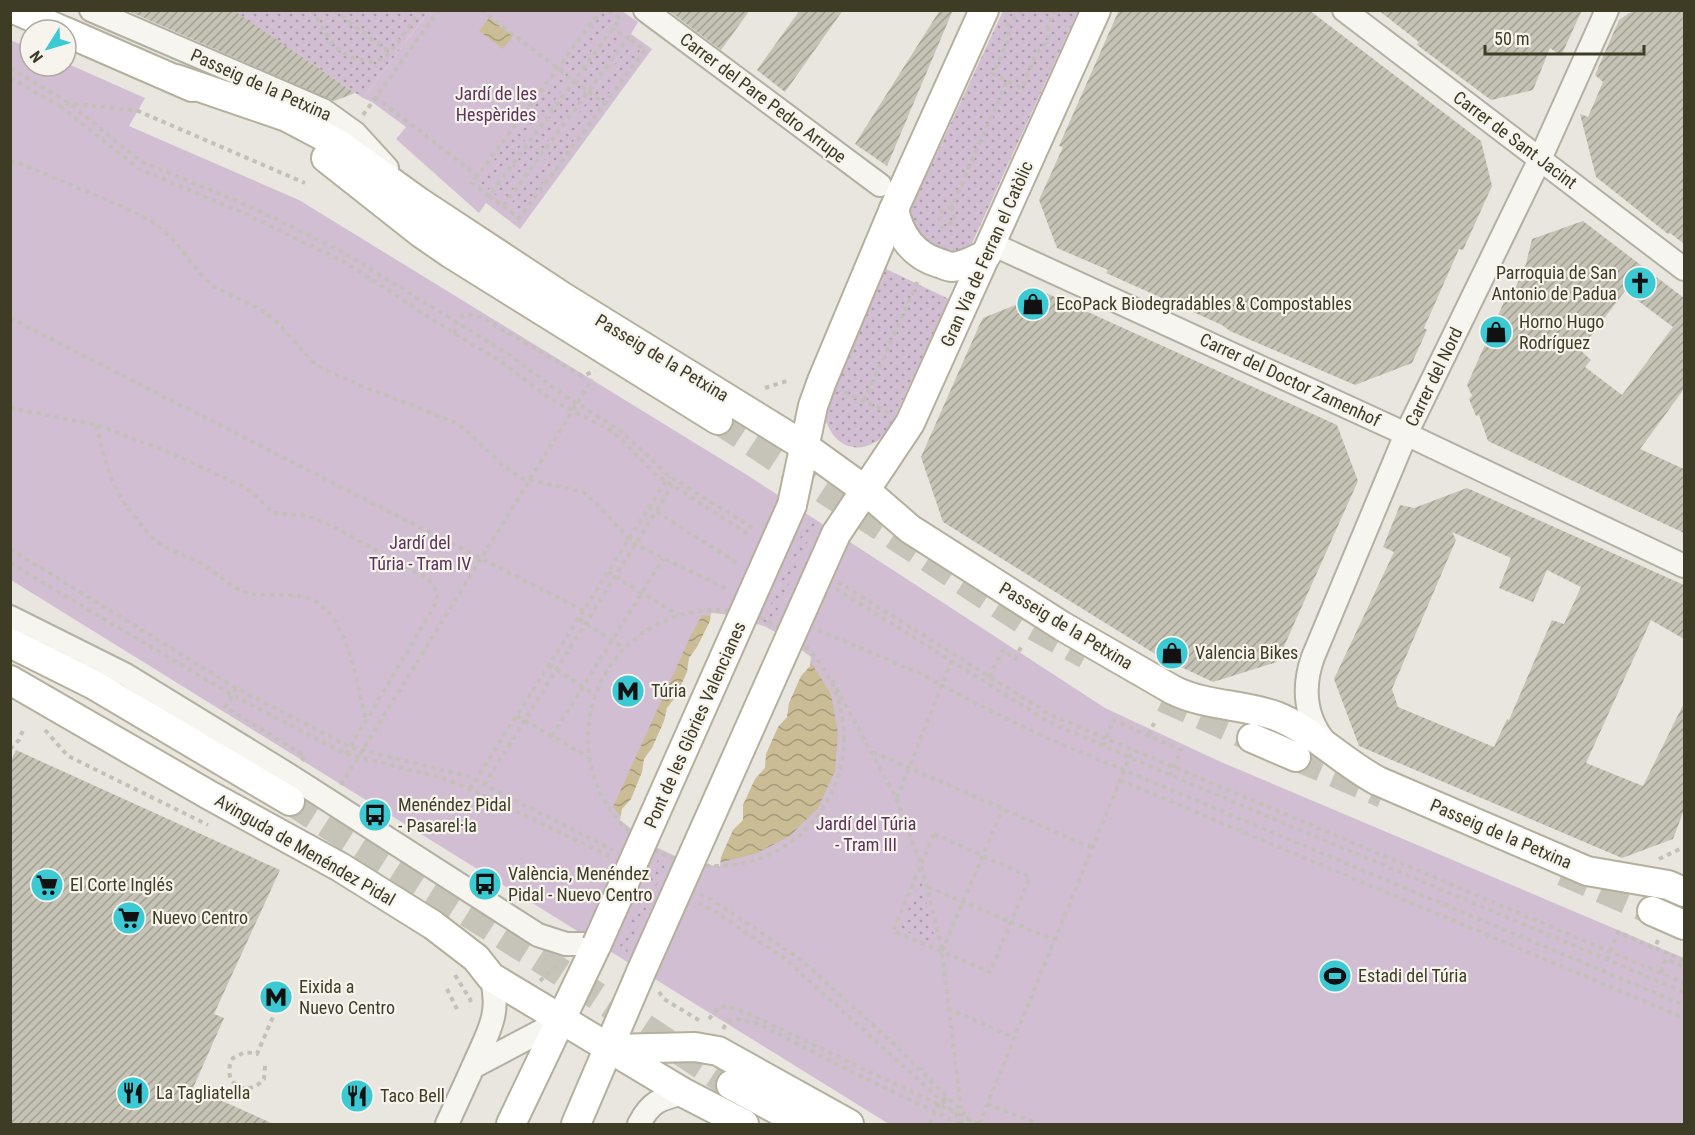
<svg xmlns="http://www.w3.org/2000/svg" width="1695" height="1135" font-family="'Roboto Condensed',sans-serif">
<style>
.park{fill:#d2bed2}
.garden{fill:url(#garden-dots)}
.water{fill:url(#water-waves)}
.pier{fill:#e8e6de}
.building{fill:url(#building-hatch);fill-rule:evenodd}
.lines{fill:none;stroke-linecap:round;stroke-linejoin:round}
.major-tunnel{stroke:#c6c4b9;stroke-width:28;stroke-dasharray:28 14;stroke-linecap:butt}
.minor-casing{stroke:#b2b0a3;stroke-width:26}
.major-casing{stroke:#b4b09c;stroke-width:32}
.path{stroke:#c3c1b7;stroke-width:4;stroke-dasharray:4.5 4.5;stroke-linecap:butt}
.minor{stroke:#f6f5f0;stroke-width:22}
.major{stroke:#fff;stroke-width:28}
.major-bridge-casing{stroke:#b4b09c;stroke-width:32;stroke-linecap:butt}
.path-bridge{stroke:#c3c1b7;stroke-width:4;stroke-dasharray:4.5 4.5;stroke-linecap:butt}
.major-bridge{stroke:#fff;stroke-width:28}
.labels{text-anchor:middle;stroke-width:4.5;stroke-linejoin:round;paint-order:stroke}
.street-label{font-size:18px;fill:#3f3c26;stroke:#f6f4ed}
.park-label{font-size:18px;fill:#5c335a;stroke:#f6f4ed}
.poi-label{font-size:18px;fill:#3f3c26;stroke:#f6f4ed;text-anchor:start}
</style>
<defs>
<pattern id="garden-dots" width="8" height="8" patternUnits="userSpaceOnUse" patternTransform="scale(1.5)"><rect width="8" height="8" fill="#d2bed2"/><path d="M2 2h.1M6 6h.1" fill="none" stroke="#ac9caa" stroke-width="1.8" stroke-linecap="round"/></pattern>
<pattern id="water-waves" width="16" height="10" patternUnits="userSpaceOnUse" patternTransform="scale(1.5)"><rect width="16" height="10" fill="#cabd96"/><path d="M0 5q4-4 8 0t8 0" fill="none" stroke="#a59b7a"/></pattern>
<pattern id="building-hatch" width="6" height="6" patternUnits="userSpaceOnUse" patternTransform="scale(1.5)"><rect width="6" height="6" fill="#c5c3b5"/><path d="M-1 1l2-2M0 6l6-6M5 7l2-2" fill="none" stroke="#a1a093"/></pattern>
</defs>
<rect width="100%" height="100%" fill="#e8e6de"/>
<!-- park -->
<g class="park">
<polygon points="429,11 622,11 638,22 631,34 652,49 520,229 486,203 479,213 396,139 406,127 372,102 363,98"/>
<polygon points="10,40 30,48 30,66 66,66 66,63 145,98 129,126 299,200 747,475 1105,708 1221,762 1684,958 1684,1124 889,1124 11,580"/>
</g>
<!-- garden -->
<g class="garden">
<polygon points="233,11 429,11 363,98"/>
<polygon points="604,11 615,19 488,190 478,182"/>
<polygon points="1003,11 1078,11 969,250 958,256 925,247 908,215"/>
<polygon points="613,32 624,39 504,201 493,193"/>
<polygon points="630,44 640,51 520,213 510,205"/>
<path d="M884,268L949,299L888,432C862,459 832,449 824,414Z"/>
<polygon points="809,518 816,522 627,952 619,948"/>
<polygon points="921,880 936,944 900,929"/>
</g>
<!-- water -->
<g class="water">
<polygon points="489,18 513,36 503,49 479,31"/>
<polygon points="702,615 723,617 809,659 831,694 838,733 835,771 818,808 790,836 755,854 718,863 623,819 613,807 691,635"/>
</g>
<!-- pier -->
<polygon class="pier" points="711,613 723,614 764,626 781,635 811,657 810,666 801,676 789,703 787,717 778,727 766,754 765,768 755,779 743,805 743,820 733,830 721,857 720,866 717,866 696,863 675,856 654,846 620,820 622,809 631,799 642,772 644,759 652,748 664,721 667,708 676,696 687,672 689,658 697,647 710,621"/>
<!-- building -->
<g class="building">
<polygon points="126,10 233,10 355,93 334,101"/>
<polygon points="668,10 750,10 721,50"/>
<polygon points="800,10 843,10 785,92 757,70"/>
<polygon points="940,10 953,10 887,166 855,144"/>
<polygon points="1119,10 1309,10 1481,141 1492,186 1463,250 1459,249 1448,274 1424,328 1427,330 1412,363 1355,385 1230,331 1222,325 1106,273 1108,270 1057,248 1039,200 1063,147 1059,146"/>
<polygon points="1378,10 1582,10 1561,56 1550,48 1533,90 1491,100 1417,45 1419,42"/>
<polygon points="1640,10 1684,10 1684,244 1670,233 1668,234 1596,177 1580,114 1588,117 1603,82 1595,75 1619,20 1629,13"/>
<path d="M1583,221L1684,298V389L1640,449L1684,469V533L1488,441L1479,415L1476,416L1469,399L1472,396L1467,385L1504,302L1511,298L1526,264L1532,239ZM1625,291L1673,327L1622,395L1585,367L1591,360L1580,350Z"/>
<polygon points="1046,293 1337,425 1358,481 1277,662 1213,682 1160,657 943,522 921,457 978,328 983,318"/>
<path d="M1467,488L1684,585V639L1651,620L1586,763L1643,786L1684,703V810L1673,839L1622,858L1359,746L1334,679L1394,552L1383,547L1400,505L1414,508ZM1452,532L1511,558L1499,588L1533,602L1547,570L1581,587L1564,624L1552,620L1509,720L1507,719L1494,747L1398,707L1392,689L1456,540Z"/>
<polygon points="16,750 280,870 214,1014 224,1018 193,1088 276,1125 10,1125 10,763"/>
</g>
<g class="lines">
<!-- major-tunnel -->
<g class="major-tunnel">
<polyline points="718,420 1024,621 1086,655"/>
<polyline points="1163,698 1252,738"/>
<polyline points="1296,757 1383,794"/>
<polyline points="290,801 553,967 731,1085"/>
<polyline points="1563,872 1652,911"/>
</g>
<!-- minor casing -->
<g class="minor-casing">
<g id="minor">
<polyline points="91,10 323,110 355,133 387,168"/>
<polyline points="645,10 880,185"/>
<polyline points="1344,10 1684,269"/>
<polyline points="992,244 1406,434 1684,566"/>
<polyline points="10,617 126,675 292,777 538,935 566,944 597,944"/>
<path d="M1326,743C1305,718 1302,688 1313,657L1406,434L1540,159L1607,10"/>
<path d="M473,1067C487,1034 502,1014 491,977"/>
<polyline points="447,1124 473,1067 562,1020"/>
<path d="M639,1124C651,1101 660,1099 684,1093"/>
</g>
</g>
<!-- major casing -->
<g class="major-casing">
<g id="major">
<polyline points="16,10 61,30"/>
<polyline points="66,32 192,87"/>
<path d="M176,79L287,117L340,145L419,202L563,297L804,446L865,490L910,529L1062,626L1173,690C1205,706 1242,704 1276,716C1314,731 1342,762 1378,781L1587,871L1668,885L1684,892"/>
<polyline points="326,158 421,233 450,253 718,420"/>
<path d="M894,209C899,234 912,255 939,263C943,264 948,267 952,267C965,266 976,259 987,254"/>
<polyline points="792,505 813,406 822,381 894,209 984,10"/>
<polyline points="836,534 910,423 1096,10"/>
<polyline points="10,643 94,685 290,801"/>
<polyline points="10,680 209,795 340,867 433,925 476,958 491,977 684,1093 744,1124"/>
<polyline points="1252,738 1296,757"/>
<polyline points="1652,911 1684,925"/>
<polyline points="611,1049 695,1047 718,1051 849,1124"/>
<polyline points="731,1085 804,1124"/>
<polyline points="511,1124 597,944"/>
<polyline points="576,1124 641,972"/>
</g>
</g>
<!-- path -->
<g class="path">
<polyline points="312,10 330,41 340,51 350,57 370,62 381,59 390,53 421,10"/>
<polyline points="334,10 390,53"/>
<polyline points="481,10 605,104"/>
<path d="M609,10L620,19C576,78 533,137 489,196L503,206L628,38L613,28"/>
<polyline points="1022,10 1008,24 1009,37 993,74 1022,88 1037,52 1049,40 1048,26 1055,10"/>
<polyline points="10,68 69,103 140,161 249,206 346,254 508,354 566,397 621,431 669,476 756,530"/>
<polyline points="10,78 60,106 69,103 138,111 305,183"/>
<polyline points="375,97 478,176"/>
<polyline points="60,106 139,169 246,214 346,263 455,334 499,360 552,400 614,432 655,474 751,536"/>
<polyline points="363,115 439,10"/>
<polyline points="10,161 19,163 130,210 152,222 171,237 203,277 213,286 260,309 275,320 312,361 322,368 362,386 452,421 466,430 504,466 521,478 583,492 598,505 629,539 637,545 729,590"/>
<polyline points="489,196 472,183 601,10"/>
<polyline points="503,206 519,218 645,50 628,38"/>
<polyline points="952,206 955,221 942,227 939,213 952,206 1007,81"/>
<polyline points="10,318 584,611"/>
<polyline points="455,334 456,323 464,314 481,317 582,376 595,371"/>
<polyline points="765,388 790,380"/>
<polyline points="844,392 889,413"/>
<polyline points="864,401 919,279"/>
<polyline points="10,408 97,425 171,453 242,486 253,493 273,513 308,516 332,526 428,579 438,592 435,605 346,754"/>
<path d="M97,425C104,466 115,496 143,527C148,533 153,539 159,543C173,553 189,556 204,565C218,574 229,587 246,592C266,599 300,590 317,602C350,624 357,685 366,721"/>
<polyline points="649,507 740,565"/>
<polyline points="10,549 236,688 350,747 467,776 613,850"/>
<polyline points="10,563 232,695 346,754 443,778 470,789 609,856"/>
<polyline points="608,572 678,615"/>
<polyline points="838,582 1051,715 1684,983"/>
<polyline points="836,589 1049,722 1170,775 1684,992"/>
<circle cx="716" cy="738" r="128"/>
<polyline points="579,619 624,648"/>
<polyline points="818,630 921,674 988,710 1045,737 1684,1005"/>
<polyline points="549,665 595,695"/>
<polyline points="989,677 1003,650 1015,659 1022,645"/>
<polyline points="832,680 896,798 921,864 941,944 961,1109"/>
<polyline points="236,688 225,707 305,756 302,761"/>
<polyline points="517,716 588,757"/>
<polyline points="45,730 68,756 208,825"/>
<polyline points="1149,735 1154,723"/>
<polyline points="552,736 663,559"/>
<polyline points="1103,746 1113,720 1181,750 1170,775"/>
<polyline points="10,749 19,740 23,730"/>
<polyline points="873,752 1092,848"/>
<polyline points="1120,780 1684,1018"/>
<polyline points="484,785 672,486"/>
<polyline points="470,789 669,476"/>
<polyline points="897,798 952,660"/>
<polygon points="934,834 1030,877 990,972 893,931"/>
<polyline points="1659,859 1684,847"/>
<polyline points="928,887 1054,940"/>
<polyline points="700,894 717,903 800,959 895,1045 972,1122"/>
<polyline points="698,903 713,910 784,958 942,1101 961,1120 962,1124"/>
<polyline points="1658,940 1655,948 1684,961"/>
<polyline points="942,951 1002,810"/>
<polyline points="1607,960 1618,932 1652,947 1654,943"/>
<polyline points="1661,972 1666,959 1684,967"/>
<polyline points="455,975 470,999 472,1005"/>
<polyline points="540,981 559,963"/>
<polyline points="447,989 458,1011"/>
<polyline points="659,992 664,999 702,1022"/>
<polyline points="948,1008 1014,1038"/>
<polyline points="709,1019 719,1007 728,1006 753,1016 979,1124"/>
<polyline points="723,1029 728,1021 736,1019 759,1024 848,1070 960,1124"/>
<path d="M265,1066L264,1079C247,1100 219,1082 233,1058L245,1052L257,1054L273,1017"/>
<polyline points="987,1104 1038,1124"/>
<polyline points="930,1124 937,1106 948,1096"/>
<polyline points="979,1124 1133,749"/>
</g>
<!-- minor -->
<use href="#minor" class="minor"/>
<!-- major -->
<use href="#major" class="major"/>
<!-- major-bridge casing -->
<g class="major-bridge-casing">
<g id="major-bridge">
<polyline points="597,944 792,505"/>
<polyline points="641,972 836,534"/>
</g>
</g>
<!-- path-bridge -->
<polyline class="path-bridge" points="341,785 592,379"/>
<!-- major-bridge -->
<use href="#major-bridge" class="major-bridge"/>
</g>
<!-- icons -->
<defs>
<g id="church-disc" transform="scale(1.725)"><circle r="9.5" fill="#3bc9d4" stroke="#f6f4ed"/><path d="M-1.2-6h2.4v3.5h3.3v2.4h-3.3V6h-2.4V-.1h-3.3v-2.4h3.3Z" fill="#111"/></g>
<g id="shop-disc" transform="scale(1.725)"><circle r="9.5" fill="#3bc9d4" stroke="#f6f4ed"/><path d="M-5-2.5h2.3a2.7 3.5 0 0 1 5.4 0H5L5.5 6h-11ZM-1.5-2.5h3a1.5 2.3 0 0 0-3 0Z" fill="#111"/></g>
<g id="metro-disc" transform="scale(1.725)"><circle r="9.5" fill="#3bc9d4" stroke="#f6f4ed"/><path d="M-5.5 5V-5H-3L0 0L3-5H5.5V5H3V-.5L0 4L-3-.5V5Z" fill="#111"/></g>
<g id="bus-disc" transform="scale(1.725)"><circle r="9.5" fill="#3bc9d4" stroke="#f6f4ed"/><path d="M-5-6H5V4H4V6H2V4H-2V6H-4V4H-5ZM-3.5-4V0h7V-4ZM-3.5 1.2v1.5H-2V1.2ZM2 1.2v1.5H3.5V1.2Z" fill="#111"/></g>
<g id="supermarket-disc" transform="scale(1.725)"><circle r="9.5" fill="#3bc9d4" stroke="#f6f4ed"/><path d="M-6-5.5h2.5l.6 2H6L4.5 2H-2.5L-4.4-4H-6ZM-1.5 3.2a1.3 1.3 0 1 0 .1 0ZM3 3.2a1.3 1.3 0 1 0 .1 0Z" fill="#111"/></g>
<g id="stadium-disc" transform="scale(1.725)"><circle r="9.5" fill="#3bc9d4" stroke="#f6f4ed"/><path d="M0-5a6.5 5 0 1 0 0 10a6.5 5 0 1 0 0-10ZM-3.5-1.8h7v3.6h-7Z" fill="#111"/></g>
<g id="restaurant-disc" transform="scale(1.725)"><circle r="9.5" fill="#3bc9d4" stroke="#f6f4ed"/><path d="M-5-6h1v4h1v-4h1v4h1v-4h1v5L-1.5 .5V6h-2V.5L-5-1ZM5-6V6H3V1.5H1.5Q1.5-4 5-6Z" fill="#111"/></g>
</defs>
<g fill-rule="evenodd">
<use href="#church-disc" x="1640" y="283"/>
<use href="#shop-disc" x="1033" y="304"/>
<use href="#shop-disc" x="1496" y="332"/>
<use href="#shop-disc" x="1172" y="653"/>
<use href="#metro-disc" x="628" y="691"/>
<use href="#bus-disc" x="375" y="815"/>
<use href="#bus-disc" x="485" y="884"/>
<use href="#supermarket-disc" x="47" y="885"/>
<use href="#supermarket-disc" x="129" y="918"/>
<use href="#stadium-disc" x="1335" y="976"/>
<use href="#metro-disc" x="276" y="997"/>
<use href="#restaurant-disc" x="133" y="1093"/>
<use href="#restaurant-disc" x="357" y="1096"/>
</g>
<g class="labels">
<!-- street labels -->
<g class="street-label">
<text transform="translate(261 85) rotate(24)" y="6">Passeig de la Petxina</text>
<text transform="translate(763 98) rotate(37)" y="6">Carrer del Pare Pedro Arrupe</text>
<text transform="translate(1515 140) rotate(37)" y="6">Carrer de Sant Jacint</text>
<text transform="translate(987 254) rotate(-66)" y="6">Gran Via de Ferran el Catòlic</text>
<text transform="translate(662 358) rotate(31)" y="6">Passeig de la Petxina</text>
<text transform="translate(1434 377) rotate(-64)" y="6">Carrer del Nord</text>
<text transform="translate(1290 380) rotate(25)" y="6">Carrer del Doctor Zamenhof</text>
<text transform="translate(1066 626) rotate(31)" y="6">Passeig de la Petxina</text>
<text transform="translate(695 725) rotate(-66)" y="6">Pont de les Glòries Valencianes</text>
<text transform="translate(1501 834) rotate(23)" y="6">Passeig de la Petxina</text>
<text transform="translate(305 850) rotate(30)" y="6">Avinguda de Menéndez Pidal</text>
</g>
<!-- park labels -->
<g class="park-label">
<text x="496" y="100">Jardí de les<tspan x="496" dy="21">Hespèrides</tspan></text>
<text x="420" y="549">Jardí del<tspan x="420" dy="21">Túria - Tram IV</tspan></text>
<text x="866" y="830">Jardí del Túria<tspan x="866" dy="21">- Tram III</tspan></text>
</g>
<!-- poi labels -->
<g class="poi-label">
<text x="1617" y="279" text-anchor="end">Parroquia de San<tspan x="1617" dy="21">Antonio de Padua</tspan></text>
<text x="1056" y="310">EcoPack Biodegradables &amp; Compostables</text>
<text x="1519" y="328">Horno Hugo<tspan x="1519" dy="21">Rodríguez</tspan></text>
<text x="1195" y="659">Valencia Bikes</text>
<text x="651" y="697">Túria</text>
<text x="398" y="811">Menéndez Pidal<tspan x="398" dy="21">- Pasarel·la</tspan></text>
<text x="508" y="880">València, Menéndez<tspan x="508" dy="21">Pidal - Nuevo Centro</tspan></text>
<text x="70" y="891">El Corte Inglés</text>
<text x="152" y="924">Nuevo Centro</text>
<text x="1358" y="982">Estadi del Túria</text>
<text x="299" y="993">Eixida a<tspan x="299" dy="21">Nuevo Centro</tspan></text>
<text x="156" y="1099">La Tagliatella</text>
<text x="380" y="1102">Taco Bell</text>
</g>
</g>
<!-- border -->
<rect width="1695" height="1135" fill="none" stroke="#3f3c26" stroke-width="24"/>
<!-- north arrow -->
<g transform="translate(48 48) rotate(233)"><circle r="28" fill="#f6f4ed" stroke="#adaa9d" stroke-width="1.5"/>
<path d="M0-4.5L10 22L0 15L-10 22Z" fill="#3bc9d4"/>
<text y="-9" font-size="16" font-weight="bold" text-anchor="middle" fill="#3f3c26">N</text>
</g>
<!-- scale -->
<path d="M1485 45v9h159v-9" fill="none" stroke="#3f3c26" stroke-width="3"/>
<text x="1494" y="45" font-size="18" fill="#3f3c26" stroke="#f6f4ed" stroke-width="4.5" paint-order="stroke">50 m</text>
</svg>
